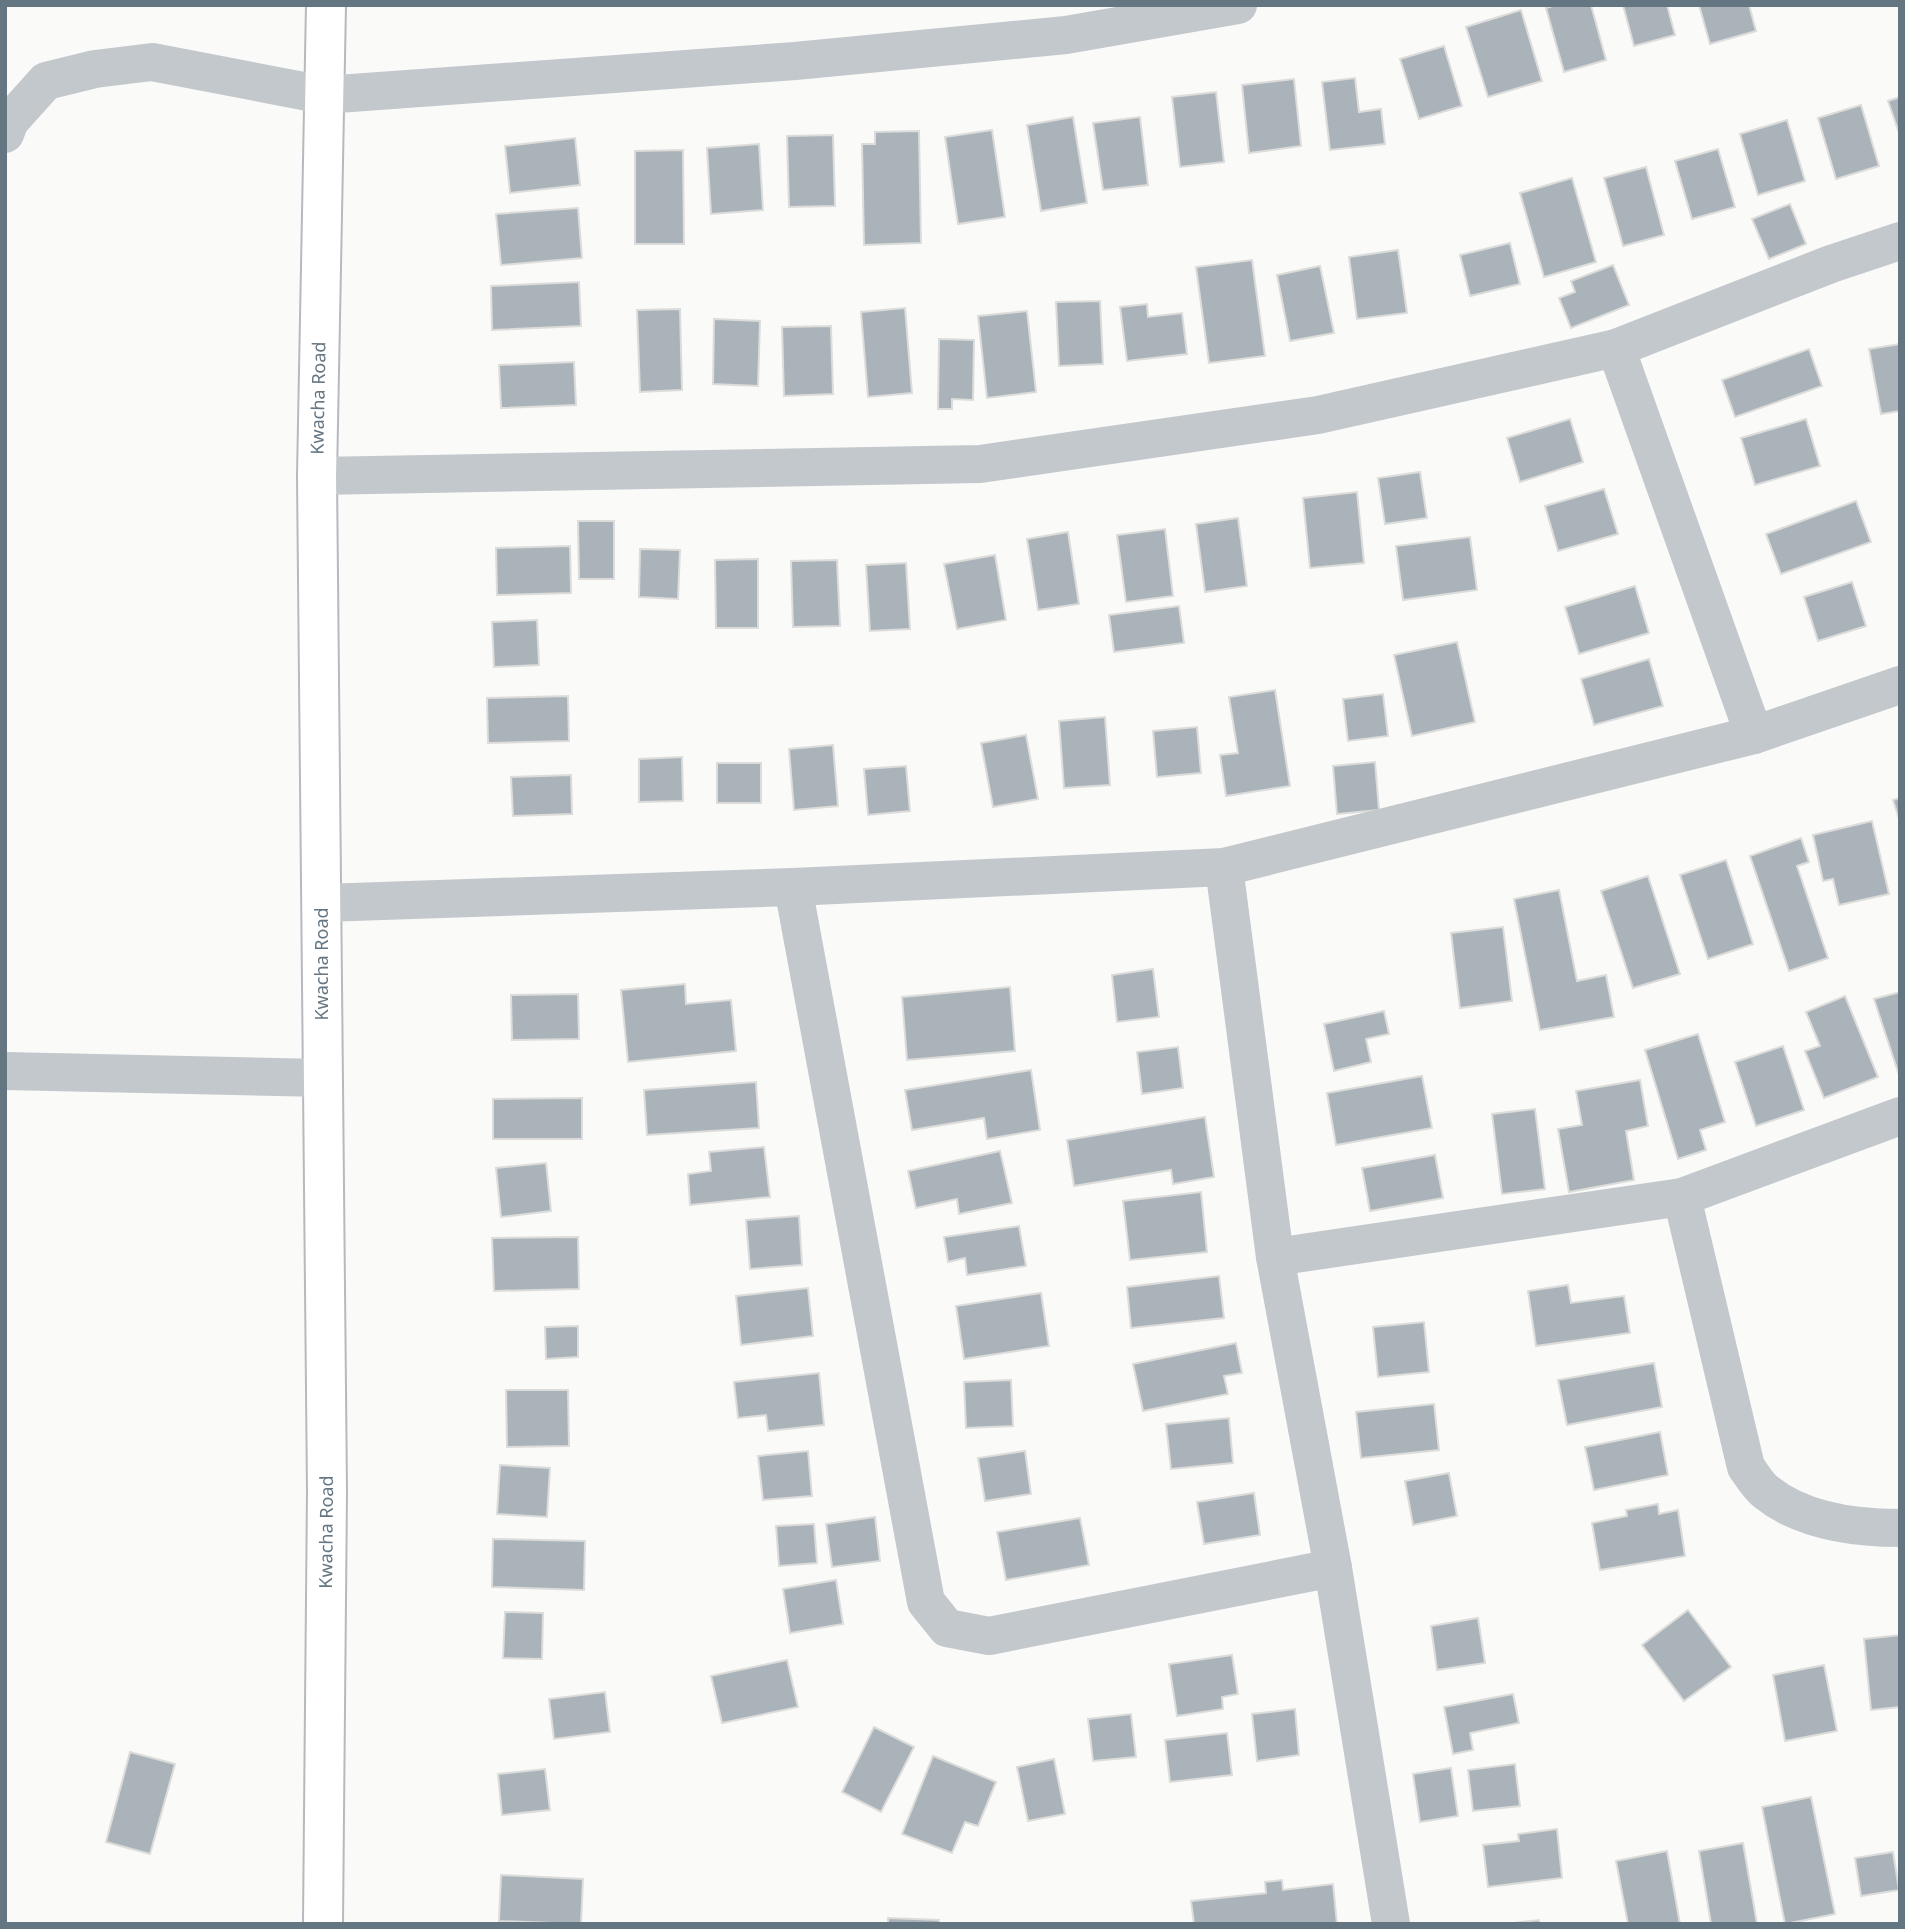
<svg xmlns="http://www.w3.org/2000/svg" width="1905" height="1929" font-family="'Noto Sans',sans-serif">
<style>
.building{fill:#aab3b9;stroke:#dcdcda;stroke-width:2}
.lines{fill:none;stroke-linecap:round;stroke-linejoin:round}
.major-casing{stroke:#b5babe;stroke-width:42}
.minor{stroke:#c3c8cc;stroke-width:38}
.major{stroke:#fff;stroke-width:38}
.labels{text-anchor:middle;stroke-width:7;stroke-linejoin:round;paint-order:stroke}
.street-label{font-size:18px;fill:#657683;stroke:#fff}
</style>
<rect width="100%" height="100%" fill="#fafaf8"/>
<!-- building -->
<g class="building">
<polygon points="1556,5 1591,5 1606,60 1564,72 1546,8"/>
<polygon points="1623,5 1667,5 1675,35 1634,46"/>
<polygon points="1699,5 1749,5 1756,31 1710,44"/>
<polygon points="1521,10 1542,81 1488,97 1466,27"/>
<polygon points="1444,46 1462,106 1419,119 1400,59"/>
<polygon points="1355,78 1359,112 1381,109 1385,144 1330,150 1322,82"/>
<polygon points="1294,79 1301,146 1249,153 1242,85"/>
<polygon points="1216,92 1224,162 1180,167 1172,97"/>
<polygon points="1900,97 1900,136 1888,101"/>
<polygon points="1861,105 1879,166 1836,179 1818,118"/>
<polygon points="1073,117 1087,203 1041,211 1027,125"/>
<polygon points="1140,117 1148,185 1103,190 1093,123"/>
<polygon points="1787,120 1805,181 1758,195 1740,134"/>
<polygon points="992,130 1005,217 958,224 945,137"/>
<polygon points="919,131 921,243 864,245 862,144 875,144 875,132"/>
<polygon points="833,135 835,206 789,207 787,136"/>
<polygon points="575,138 580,185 510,193 505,146"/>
<polygon points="759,144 763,210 711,214 707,148"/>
<polygon points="1718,149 1735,207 1692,219 1675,161"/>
<polygon points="683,150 684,244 635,244 635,151"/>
<polygon points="1646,167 1664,235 1623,246 1604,178"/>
<polygon points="1572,178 1596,262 1544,277 1520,193"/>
<polygon points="1790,204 1806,244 1769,259 1752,219"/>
<polygon points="578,208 582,258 501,265 496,214"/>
<polygon points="1510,243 1520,284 1470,296 1460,255"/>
<polygon points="1398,250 1407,313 1357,319 1349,257"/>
<polygon points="1252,260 1265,356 1209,363 1196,267"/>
<polygon points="1613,265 1629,305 1571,328 1559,298 1575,292 1571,281"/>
<polygon points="1320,266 1334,333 1290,341 1277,275"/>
<polygon points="579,282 581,326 492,330 491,286"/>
<polygon points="1100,301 1103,364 1059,366 1056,302"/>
<polygon points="1147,304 1148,317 1182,313 1187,354 1127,361 1120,307"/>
<polygon points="905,308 912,393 868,397 861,312"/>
<polygon points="680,309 682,390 640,392 637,310"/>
<polygon points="1027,311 1036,392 987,398 978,316"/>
<polygon points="714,319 760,321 758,386 713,384"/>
<polygon points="831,326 833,394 784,396 782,327"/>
<polygon points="939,339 974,340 973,400 952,399 952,409 938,409"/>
<polygon points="1900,344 1900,411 1881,414 1869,349"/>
<polygon points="1809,349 1822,386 1735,417 1722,380"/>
<polygon points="574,362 576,405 501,408 499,365"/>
<polygon points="1570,419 1583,462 1520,482 1507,438"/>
<polygon points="1806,419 1820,466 1755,485 1741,438"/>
<polygon points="1420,472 1427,518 1385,524 1378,478"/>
<polygon points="1604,489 1618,534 1558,551 1545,506"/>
<polygon points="1357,492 1364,563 1310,568 1303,498"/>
<polygon points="1856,501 1871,542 1781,574 1766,534"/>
<polygon points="1238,518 1247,586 1205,592 1196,524"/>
<polygon points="578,521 614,521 614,579 579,579"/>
<polygon points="1165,529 1173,596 1126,602 1117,535"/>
<polygon points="1068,532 1079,604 1038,610 1027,539"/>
<polygon points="1470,537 1477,590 1403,600 1396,546"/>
<polygon points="570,546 571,593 497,595 496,548"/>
<polygon points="640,549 680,550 678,599 639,597"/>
<polygon points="995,555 1006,620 957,629 944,564"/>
<polygon points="758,559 758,628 716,628 715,560"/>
<polygon points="837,560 840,626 793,627 791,561"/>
<polygon points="906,563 910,629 870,631 866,565"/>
<polygon points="1852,582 1866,626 1818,641 1804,597"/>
<polygon points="1635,586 1649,633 1579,654 1565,607"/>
<polygon points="1179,606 1184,643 1114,652 1109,615"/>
<polygon points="537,620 539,665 494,667 492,622"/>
<polygon points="1457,642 1475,722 1412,736 1394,655"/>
<polygon points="1649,659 1663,706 1594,725 1581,679"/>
<polygon points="1275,690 1290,786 1226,796 1220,755 1238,753 1229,697"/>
<polygon points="1383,694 1388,736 1348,741 1343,699"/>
<polygon points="568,696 569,741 488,743 487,698"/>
<polygon points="1105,717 1110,785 1064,788 1059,721"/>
<polygon points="1197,727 1201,773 1157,777 1153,731"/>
<polygon points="1026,735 1038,799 993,807 981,743"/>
<polygon points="833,745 838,806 794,810 789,749"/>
<polygon points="682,757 683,801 639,802 639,759"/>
<polygon points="1375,762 1379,810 1337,814 1333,766"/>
<rect x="717" y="763" width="44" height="40"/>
<polygon points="906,766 910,811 868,815 864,769"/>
<polygon points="571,775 572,814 513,816 511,777"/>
<polygon points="1900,798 1900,822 1893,800"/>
<polygon points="1872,821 1889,894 1839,905 1833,879 1823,881 1813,835"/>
<polygon points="1801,838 1809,862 1797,866 1828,958 1789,971 1750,856"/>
<polygon points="1726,860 1753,944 1708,959 1680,875"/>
<polygon points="1648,876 1680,974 1633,988 1601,891"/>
<polygon points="1559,890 1577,981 1606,975 1614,1017 1540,1030 1514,899"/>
<polygon points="1503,927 1512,1001 1460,1008 1451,933"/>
<polygon points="1153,969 1159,1017 1117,1022 1112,975"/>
<polygon points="685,984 686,1004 731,1000 736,1051 628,1062 621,990"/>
<polygon points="1010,987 1015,1051 907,1060 902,997"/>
<polygon points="1900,992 1900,1078 1874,999"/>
<polygon points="578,994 579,1039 512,1040 511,995"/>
<polygon points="1845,996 1878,1077 1824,1098 1805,1051 1820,1046 1806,1012"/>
<polygon points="1384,1011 1389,1034 1366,1039 1371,1062 1334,1071 1324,1024"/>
<polygon points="1698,1034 1725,1122 1700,1130 1706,1150 1678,1159 1645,1050"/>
<polygon points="1783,1046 1804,1110 1756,1126 1735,1062"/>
<polygon points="1178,1047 1183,1088 1142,1094 1137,1052"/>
<polygon points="1031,1070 1040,1130 987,1139 984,1118 912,1130 905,1090"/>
<polygon points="1422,1076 1432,1128 1336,1145 1327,1093"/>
<polygon points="1640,1080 1648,1126 1626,1131 1634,1180 1569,1192 1558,1129 1582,1125 1576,1091"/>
<polygon points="756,1082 759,1128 647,1135 644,1090"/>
<polygon points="582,1098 582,1139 493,1139 493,1099"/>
<polygon points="1535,1109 1545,1189 1502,1194 1492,1114"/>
<polygon points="1205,1117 1214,1177 1173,1184 1171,1170 1074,1186 1067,1140"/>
<polygon points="764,1147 770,1197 690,1205 688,1174 711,1171 709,1152"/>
<polygon points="1000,1151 1012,1203 959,1214 957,1199 916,1208 908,1171"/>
<polygon points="1435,1155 1443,1198 1370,1211 1362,1168"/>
<polygon points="546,1163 551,1211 501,1217 496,1168"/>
<polygon points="1201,1192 1207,1252 1130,1260 1123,1201"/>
<polygon points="799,1216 802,1265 750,1269 746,1220"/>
<polygon points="1019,1226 1026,1266 967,1275 965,1258 948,1262 944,1237"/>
<polygon points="578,1237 579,1289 494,1291 492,1238"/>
<polygon points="1219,1276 1224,1318 1131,1328 1127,1287"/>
<polygon points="1568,1285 1571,1303 1624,1296 1630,1333 1536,1346 1528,1291"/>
<polygon points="808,1288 813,1336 741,1345 736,1296"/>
<polygon points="1041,1293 1049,1346 964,1359 956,1306"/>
<polygon points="1424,1322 1429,1372 1378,1377 1373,1327"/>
<polygon points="578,1326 578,1357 546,1359 545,1327"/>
<polygon points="1236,1343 1242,1373 1224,1376 1228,1394 1143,1411 1133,1364"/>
<polygon points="1654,1363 1662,1407 1567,1425 1558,1380"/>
<polygon points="819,1373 824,1425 768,1431 766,1415 738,1418 734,1382"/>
<polygon points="1011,1380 1013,1426 966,1428 964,1382"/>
<polygon points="506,1390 568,1390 569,1446 507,1447"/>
<polygon points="1434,1404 1439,1450 1361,1458 1356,1412"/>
<polygon points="1229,1418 1233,1463 1171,1469 1166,1424"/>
<polygon points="1660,1432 1668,1475 1594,1490 1585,1447"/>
<polygon points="808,1451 812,1496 763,1500 758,1456"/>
<polygon points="1025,1451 1031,1494 985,1501 978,1458"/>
<polygon points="500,1465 550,1468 547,1517 497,1514"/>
<polygon points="1449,1473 1457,1516 1413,1525 1405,1481"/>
<polygon points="1254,1493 1260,1535 1204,1544 1197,1502"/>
<polygon points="1658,1504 1659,1514 1678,1510 1685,1556 1600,1570 1592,1523 1627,1516 1626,1510"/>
<polygon points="875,1517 880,1561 832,1567 826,1524"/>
<polygon points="1080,1518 1089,1565 1006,1580 997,1532"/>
<polygon points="814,1524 817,1563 779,1566 776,1526"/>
<polygon points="493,1539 585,1541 584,1590 492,1587"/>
<polygon points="836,1580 843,1624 790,1633 783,1589"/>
<polygon points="1688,1610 1731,1667 1684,1701 1642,1645"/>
<polygon points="505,1612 543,1613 542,1659 503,1658"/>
<polygon points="1478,1618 1485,1663 1437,1670 1431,1626"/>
<polygon points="1900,1635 1900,1707 1871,1710 1864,1639"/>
<polygon points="1232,1655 1238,1694 1222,1697 1223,1709 1177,1716 1169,1664"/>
<polygon points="787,1660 798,1707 722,1723 711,1676"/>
<polygon points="1824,1665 1837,1731 1785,1741 1773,1675"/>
<polygon points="605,1692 610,1732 554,1739 549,1699"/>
<polygon points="1513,1694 1519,1723 1470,1733 1473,1750 1453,1754 1444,1707"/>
<polygon points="1295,1709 1299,1755 1257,1761 1252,1714"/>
<polygon points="1131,1714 1136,1757 1093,1761 1088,1719"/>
<polygon points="874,1727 914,1747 881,1812 842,1792"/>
<polygon points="1227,1733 1232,1775 1170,1782 1165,1740"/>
<polygon points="130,1752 175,1764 150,1854 106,1842"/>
<polygon points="933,1756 996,1782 978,1826 965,1822 952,1853 902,1834"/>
<polygon points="1054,1759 1065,1814 1028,1821 1017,1767"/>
<polygon points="1515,1764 1520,1806 1473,1811 1468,1770"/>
<polygon points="1451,1768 1458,1816 1420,1822 1413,1774"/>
<polygon points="545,1769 550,1810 502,1815 498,1774"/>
<polygon points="1811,1797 1835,1914 1785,1924 1762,1807"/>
<polygon points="1557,1829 1562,1878 1488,1887 1483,1845 1519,1841 1518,1834"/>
<polygon points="1743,1843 1757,1924 1711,1924 1699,1851"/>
<polygon points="1667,1851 1680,1924 1628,1924 1616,1861"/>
<polygon points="1893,1852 1899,1890 1861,1896 1855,1858"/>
<polygon points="501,1875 583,1879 581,1924 499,1921"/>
<polygon points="1282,1880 1283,1890 1333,1884 1337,1924 1194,1924 1191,1901 1266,1893 1265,1882"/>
<polygon points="888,1918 939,1920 939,1924 888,1924"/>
<polygon points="1539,1920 1539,1924 1505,1924"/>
</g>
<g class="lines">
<!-- major casing -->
<g class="major-casing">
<g id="major">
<path id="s1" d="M323,1924L327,1491L317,476L326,5"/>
</g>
</g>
<!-- minor -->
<g class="minor">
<polyline points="5,134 10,121 46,81 95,69 152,62 324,95 795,61 1066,35 1238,5"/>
<polyline points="1616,348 1754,735"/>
<polyline points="317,476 980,464 1318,415 1616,348 1831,264 1900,241"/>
<polyline points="1224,867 1275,1257 1333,1568 1391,1924"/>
<polyline points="793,887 926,1602 947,1628 989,1636 1333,1568"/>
<polyline points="323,903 793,887 1224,867 1754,735 1900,685"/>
<polyline points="5,1071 322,1078"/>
<path d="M1682,1197L1746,1467C1752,1475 1758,1486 1766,1492C1802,1521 1856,1528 1900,1528"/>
<polyline points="1275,1257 1682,1197 1900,1116"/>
</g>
<!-- major -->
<use href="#major" class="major"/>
</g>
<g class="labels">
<!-- street labels -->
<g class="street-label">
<text dy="6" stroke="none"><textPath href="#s1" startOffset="1526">Kwacha Road</textPath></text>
<text transform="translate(322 964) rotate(-90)" y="6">Kwacha Road</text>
<text dy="6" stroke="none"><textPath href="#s1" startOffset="392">Kwacha Road</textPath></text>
</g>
</g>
<!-- border -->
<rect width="1905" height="1929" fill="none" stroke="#657683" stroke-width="14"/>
</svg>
